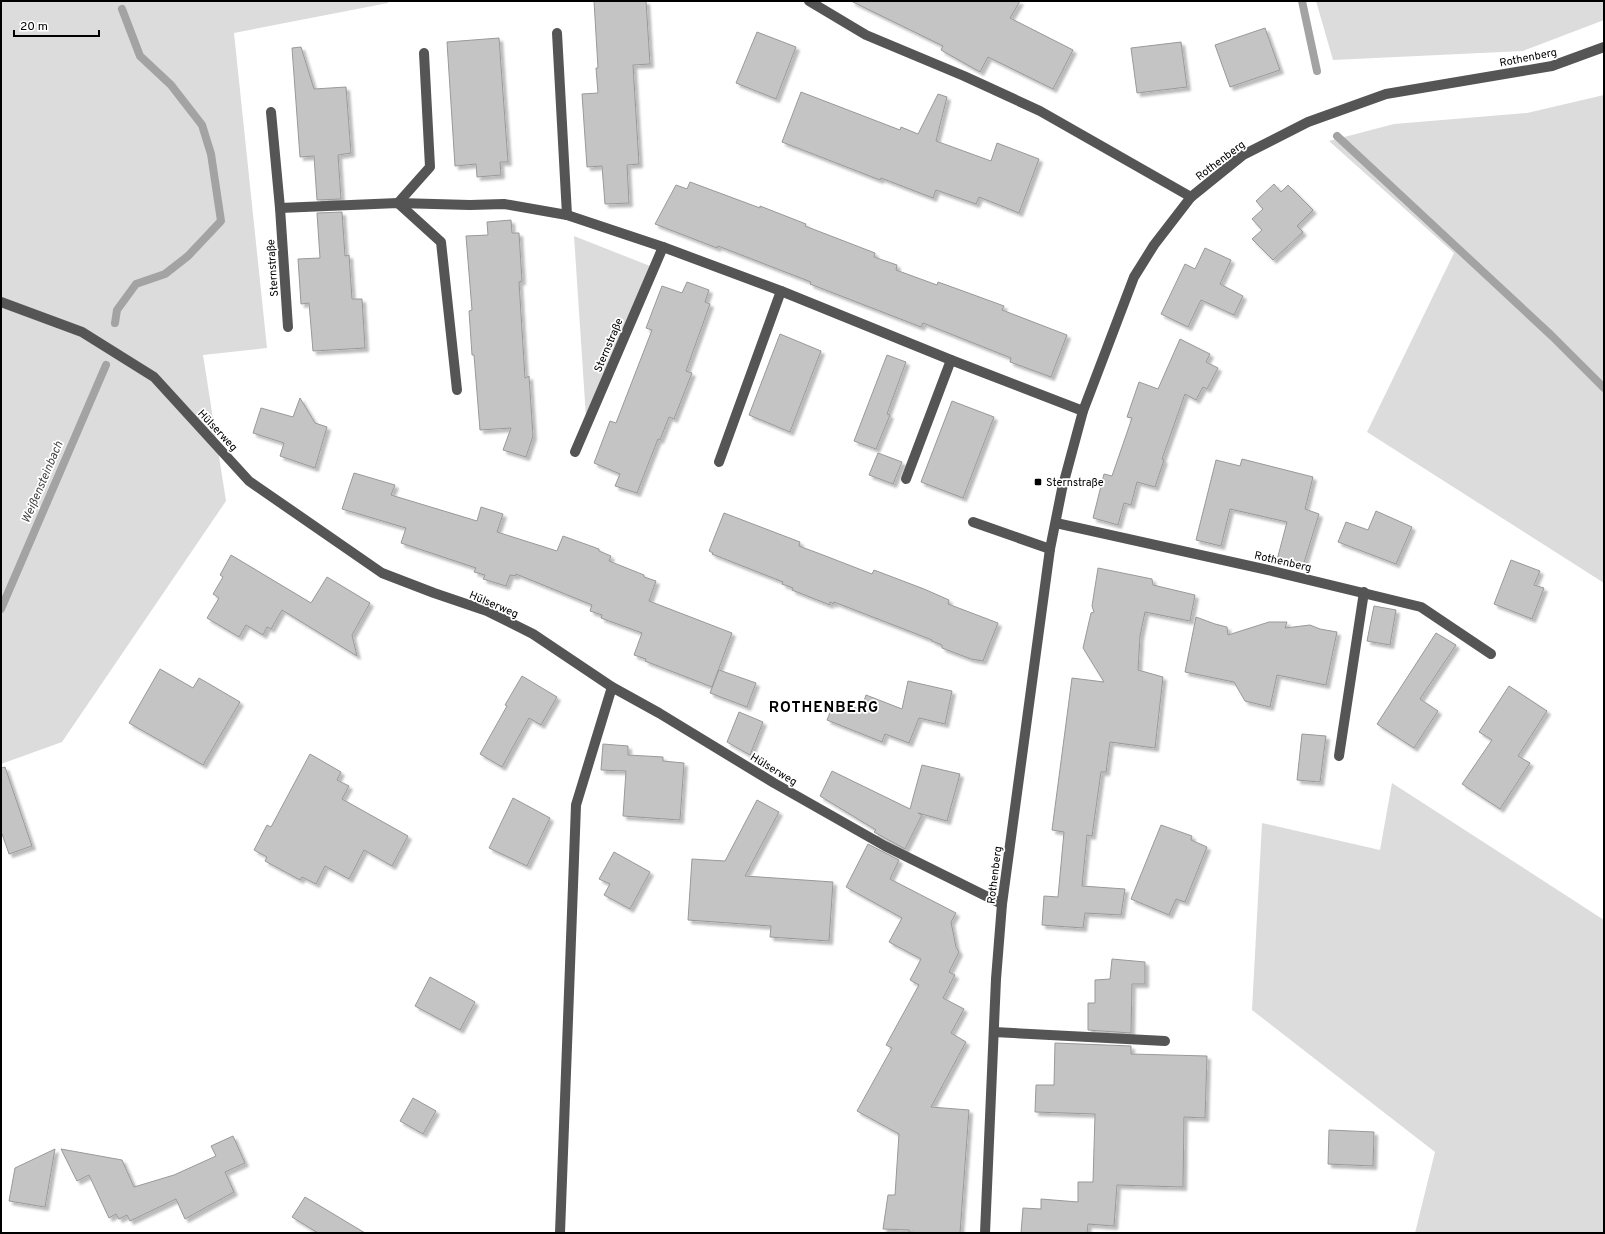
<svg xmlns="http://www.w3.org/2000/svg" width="1605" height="1234" font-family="Overpass,sans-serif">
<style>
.green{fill:#dcdcdc}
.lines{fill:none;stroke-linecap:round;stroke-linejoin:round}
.stream{stroke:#a3a3a3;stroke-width:8}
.building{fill:#c4c4c4;stroke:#999;filter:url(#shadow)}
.minor{stroke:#555;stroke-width:10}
.poi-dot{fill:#000;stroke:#fff;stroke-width:1.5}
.labels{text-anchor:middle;stroke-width:3.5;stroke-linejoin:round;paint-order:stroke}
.street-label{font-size:11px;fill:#000;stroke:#fff}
.poi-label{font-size:11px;fill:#000;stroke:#fff;text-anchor:start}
.water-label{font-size:12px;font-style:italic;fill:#444;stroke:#fff}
.district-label{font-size:15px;font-weight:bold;letter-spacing:1px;fill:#000;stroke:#fff}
</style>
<defs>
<filter id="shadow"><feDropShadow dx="3.5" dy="3.5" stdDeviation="1" flood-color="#0004"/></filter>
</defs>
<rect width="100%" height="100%" fill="#fff"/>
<!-- green -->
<g class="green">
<polygon points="1,1 388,1 388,3 234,33 267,348 203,355 226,501 62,742 1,764"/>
<polygon points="1316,1 1604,1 1604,20 1523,51 1333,60"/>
<polygon points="1604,95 1604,583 1367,432 1454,253 1329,141 1394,124 1527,113"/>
<polygon points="574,236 650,266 586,417"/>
<polygon points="1392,783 1604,920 1604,1233 1415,1233 1435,1152 1252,1010 1262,823 1380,850"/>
</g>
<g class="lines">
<!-- stream -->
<g class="stream">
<polyline points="1302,1 1317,71"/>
<polyline points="1337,136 1552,336 1604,388"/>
<polyline points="115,323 117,310 136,284 165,274 188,256 221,221 211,154 202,125 171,85 140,56 122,9"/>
<polyline points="1,609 106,365"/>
</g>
</g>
<!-- building -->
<g class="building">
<polygon points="594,1 646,1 650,64 633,65 639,164 627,165 629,203 605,204 602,166 587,167 582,94 598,93 596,68 598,68"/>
<polygon points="851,1 1020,1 1010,18 1073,50 1053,89 988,57 980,72 941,50 943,46"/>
<polygon points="1265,28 1280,70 1230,87 1215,45"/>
<polygon points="757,32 796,47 776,99 736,83"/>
<polygon points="499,38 508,162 500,162 501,175 477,177 476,164 455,166 447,42"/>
<polygon points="1181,42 1187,87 1137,93 1131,48"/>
<polygon points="301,47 314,89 346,87 351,153 338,155 341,199 317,200 314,156 300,157 292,48"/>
<polygon points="801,92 900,130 901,127 918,134 938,94 947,97 936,141 991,161 997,143 1039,159 1019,213 979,197 976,204 936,190 933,198 881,178 880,180 782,142"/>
<polygon points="690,182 760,208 760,206 806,224 805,226 875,253 874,257 897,265 896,270 937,285 938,282 963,291 1004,306 1002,310 1067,335 1051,377 1010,362 1011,358 923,323 921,327 810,284 811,282 718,246 717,248 655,224 676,185 687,189"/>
<polygon points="1274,184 1281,192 1288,185 1313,210 1297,226 1303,232 1273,260 1252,239 1262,230 1252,219 1263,209 1256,201"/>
<polygon points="342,212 345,256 349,255 352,299 362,299 365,348 313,351 309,303 301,304 298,259 320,258 317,213"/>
<polygon points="511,220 512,233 519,233 522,281 519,282 525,378 529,376 533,436 526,457 503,450 511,428 480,430 474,355 472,355 469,311 472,310 466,236 488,235 487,222"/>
<polygon points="1205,248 1231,260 1220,284 1243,296 1234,315 1201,300 1188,327 1161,314 1185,264 1195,269"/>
<polygon points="687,282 709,290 705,302 710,304 686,371 692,373 674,419 669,417 660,440 658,439 637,493 615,486 620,474 594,463 610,421 616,423 652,330 646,328 662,286 682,293"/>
<polygon points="780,334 821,351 790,432 749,415"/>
<polygon points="1180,339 1210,354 1206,362 1218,368 1207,389 1203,387 1196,400 1185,394 1162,459 1164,460 1155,487 1137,482 1131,505 1124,503 1118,525 1093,518 1104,474 1112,476 1132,418 1127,417 1139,382 1158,389"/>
<polygon points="887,355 906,362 887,414 890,415 876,449 854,441"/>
<polygon points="300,398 315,423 327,427 315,468 280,456 284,443 253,433 261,408 293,417"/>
<polygon points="952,401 994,417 963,498 921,482"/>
<polygon points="878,453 902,462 893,484 869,475"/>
<polygon points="1242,459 1313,477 1305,509 1319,514 1303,566 1277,560 1287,522 1230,509 1221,546 1196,540 1216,460 1240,466"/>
<polygon points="354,473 395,485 391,495 477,521 481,507 503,514 497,532 557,551 563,536 599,549 599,551 611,556 609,561 644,575 644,577 656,581 649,601 732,633 712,687 645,661 646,659 634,655 642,633 601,618 602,615 590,611 592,605 516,574 516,576 510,575 506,586 483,579 485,575 474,572 476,568 401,543 406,528 342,509"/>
<polygon points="1376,511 1412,527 1396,564 1338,542 1346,522 1368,530"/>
<polygon points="724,513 800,542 799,546 823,555 872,574 874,570 924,589 949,600 948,604 998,623 983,661 971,659 942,648 942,645 932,641 932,640 834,602 834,604 830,602 830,605 792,590 793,588 782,584 783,582 712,554 713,553 709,551"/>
<polygon points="231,555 311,603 327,577 370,603 352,635 357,656 282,610 271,629 267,627 263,635 246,625 239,637 207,618 219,598 213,594 223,577 220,575"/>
<polygon points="1511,560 1540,571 1534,585 1544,588 1532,619 1494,604"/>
<polygon points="1098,568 1152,579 1153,585 1195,595 1190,621 1145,612 1140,636 1138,670 1163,677 1155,748 1110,742 1106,772 1101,772 1092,836 1087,835 1082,886 1125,889 1121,915 1085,913 1083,928 1042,925 1044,896 1058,897 1064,832 1052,830 1072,678 1104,682 1083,648 1091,613 1094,612 1092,606"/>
<polygon points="1374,606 1396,610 1390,645 1367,641"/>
<polygon points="1196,617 1215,624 1227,627 1228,635 1269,622 1287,622 1285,628 1310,625 1320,629 1337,632 1326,685 1277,675 1270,707 1245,701 1234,682 1185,672"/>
<polygon points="1436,633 1456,645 1420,699 1438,711 1414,748 1377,724"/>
<polygon points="160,669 193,688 199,678 240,702 203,765 129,723"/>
<polygon points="719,670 756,683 747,707 710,693"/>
<polygon points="522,676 557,697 541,725 529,718 502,767 480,754 507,706 505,705"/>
<polygon points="908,681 952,691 945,724 919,718 909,743 885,734 882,742 827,720 835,700 861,710 866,695 902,709"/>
<polygon points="1509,686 1547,711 1518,756 1530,763 1500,809 1462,784 1492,740 1479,732"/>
<polygon points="739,712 763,722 750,755 727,742"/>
<polygon points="1302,734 1326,736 1320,782 1297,780"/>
<polygon points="603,744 628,746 628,755 663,757 663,761 684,763 680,820 623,816 626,771 601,770"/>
<polygon points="310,754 341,772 337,780 349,786 342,799 408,836 392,866 364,850 349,879 325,866 316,884 302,877 300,880 265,861 267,857 254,850 267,825 271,827"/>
<polygon points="922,765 960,774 947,821 918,813 922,815 905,849 874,832 876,830 820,796 832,771 910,809"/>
<polygon points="5,767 32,846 9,854 1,831 1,768"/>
<polygon points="513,798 550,818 527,866 489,848"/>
<polygon points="757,800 779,812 745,876 833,882 829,941 770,937 771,926 688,920 692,859 725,861"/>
<polygon points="1161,825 1192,836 1191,840 1207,847 1185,902 1176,899 1169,915 1131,899"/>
<polygon points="868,844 899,860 890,879 956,913 951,922 956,947 959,952 949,972 955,975 943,998 964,1009 951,1033 966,1042 931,1107 969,1110 960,1233 920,1233 909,1232 909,1230 883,1229 888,1195 895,1195 899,1134 857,1111 892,1048 886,1045 919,985 910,980 921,959 889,942 902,918 846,887"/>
<polygon points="614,852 650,872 630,909 604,895 610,884 599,879"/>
<polygon points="1112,959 1145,962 1145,984 1132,984 1131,1033 1088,1030 1088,1003 1095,1003 1095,980 1110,979"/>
<polygon points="430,977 475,1002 460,1030 415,1006"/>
<polygon points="1055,1043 1131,1046 1131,1054 1207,1056 1205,1118 1184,1117 1183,1187 1117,1185 1114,1226 1088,1224 1087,1233 1021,1233 1023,1208 1041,1209 1041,1199 1078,1202 1078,1182 1093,1182 1095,1114 1035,1112 1036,1085 1054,1085"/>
<polygon points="413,1098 436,1111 423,1134 400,1121"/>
<polygon points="1329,1130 1374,1132 1373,1166 1328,1164"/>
<polygon points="233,1136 245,1163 225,1172 234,1192 185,1219 176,1199 130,1221 127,1215 119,1219 116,1214 109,1218 89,1175 77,1181 61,1149 122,1160 134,1187 174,1175 216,1156 211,1146"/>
<polygon points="55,1149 45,1207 9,1201 15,1168"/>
<polygon points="305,1197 365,1233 318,1233 292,1217"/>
</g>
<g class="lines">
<!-- minor -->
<g class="minor">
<polyline points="809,1 866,35 964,76 1040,111 1191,197"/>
<polyline points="557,33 567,215"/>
<polyline points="424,53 430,167 398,203 441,242 457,390"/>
<polyline points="271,112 280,208 288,327"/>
<polyline points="280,208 398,203 470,205 504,204 567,215 663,247 781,291 951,360 1083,411"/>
<polyline points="1,302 82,332 154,377 249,481 382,573 434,593 487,611 533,634 612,687 659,713 774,783 885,846 1002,904"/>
<polyline points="575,452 663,247"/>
<polyline points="719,462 781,291"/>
<polyline points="906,479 951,360"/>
<polyline points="973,522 1050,549"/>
<polyline points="1056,523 1268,570 1421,607 1491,654"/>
<polyline points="1339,756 1364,592"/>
<polyline points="994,1032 1165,1041"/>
<polyline points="560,1233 576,805 612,687"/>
<polyline points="985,1233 996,979 1002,904 1050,549 1062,489 1083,411 1134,277 1154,245 1191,197 1243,155 1308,122 1386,94 1552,66 1604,47"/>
</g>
</g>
<!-- markers -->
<rect class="poi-dot" x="1034" y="478" width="8" height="8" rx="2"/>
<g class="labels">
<!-- street labels -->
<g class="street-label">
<text transform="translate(1528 57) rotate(-11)" y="4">Rothenberg</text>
<text transform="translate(1220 160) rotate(-37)" y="4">Rothenberg</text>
<text transform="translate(272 268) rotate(-94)" y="4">Sternstraße</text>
<text transform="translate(608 345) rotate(-67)" y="4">Sternstraße</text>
<text transform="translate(218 430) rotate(47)" y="4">Hülserweg</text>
<text transform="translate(1283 561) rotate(13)" y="4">Rothenberg</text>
<text transform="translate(494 604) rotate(23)" y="4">Hülserweg</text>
<text transform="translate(774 769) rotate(31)" y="4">Hülserweg</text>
<text transform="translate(994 875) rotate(-83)" y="4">Rothenberg</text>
</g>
<!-- poi labels -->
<g class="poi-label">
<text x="1046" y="486">Sternstraße</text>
</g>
<!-- water labels -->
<g class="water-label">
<text transform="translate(42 482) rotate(-67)" y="4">Weißensteinbach</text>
</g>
<!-- district labels -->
<g class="district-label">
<text x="824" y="712">ROTHENBERG</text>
</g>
</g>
<!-- border -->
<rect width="1605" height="1234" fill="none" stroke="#000000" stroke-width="4"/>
<!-- scale -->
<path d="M14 30v6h85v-6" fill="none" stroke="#000000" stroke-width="2"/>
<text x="20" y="30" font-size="12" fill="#000000" stroke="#ffffff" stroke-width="3" paint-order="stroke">20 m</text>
</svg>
